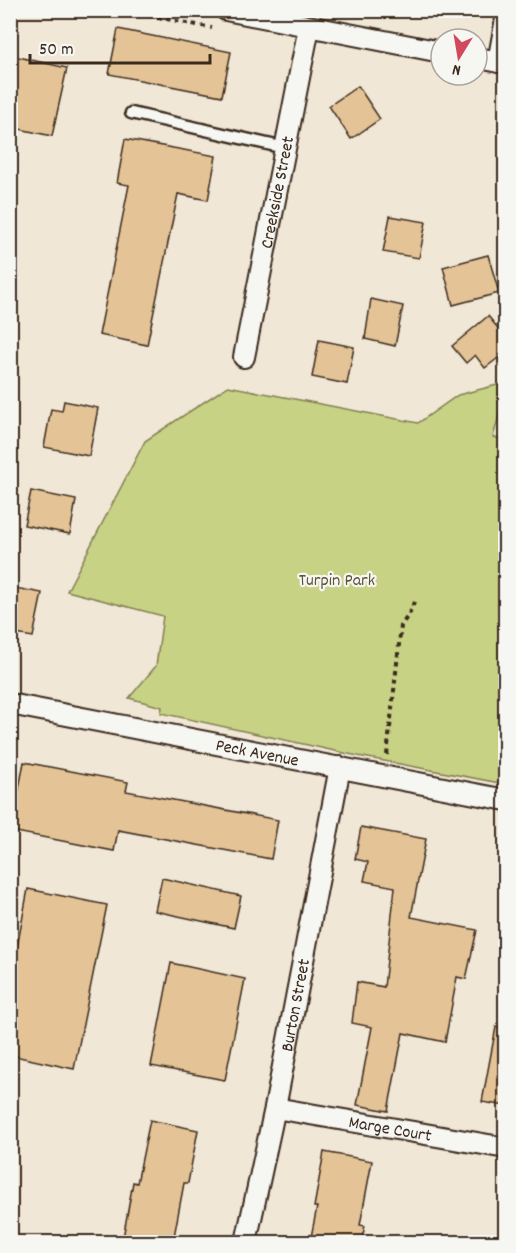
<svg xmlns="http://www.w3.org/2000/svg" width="516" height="1253" font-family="Dekko,sans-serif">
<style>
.green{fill:#c7d285;stroke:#817e52;stroke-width:1.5}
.building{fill:#e4c496;stroke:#3b2a1e;stroke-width:1.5}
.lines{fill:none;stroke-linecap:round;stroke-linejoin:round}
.service-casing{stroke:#3b2a1e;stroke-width:15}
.minor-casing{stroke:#3b2a1e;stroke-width:24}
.path{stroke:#3b2a1e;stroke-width:4;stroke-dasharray:4.5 4.5;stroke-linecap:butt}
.service{stroke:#f6f6f2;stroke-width:10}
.minor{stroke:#f6f6f2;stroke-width:20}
.labels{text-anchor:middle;stroke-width:4.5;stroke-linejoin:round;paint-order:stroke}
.street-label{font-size:18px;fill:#3b2a1e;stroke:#f6f6f2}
.park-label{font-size:18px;fill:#5e5438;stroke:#f6f6f2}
</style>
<rect width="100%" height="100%" fill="#f1e7d6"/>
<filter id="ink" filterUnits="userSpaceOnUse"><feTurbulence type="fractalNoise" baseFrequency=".0167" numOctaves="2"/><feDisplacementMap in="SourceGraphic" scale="12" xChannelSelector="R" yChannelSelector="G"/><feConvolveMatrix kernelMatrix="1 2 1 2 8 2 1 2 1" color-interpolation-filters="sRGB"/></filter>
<g filter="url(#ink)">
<!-- green -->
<polygon class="green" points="505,383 505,395 493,437 506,440 505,784 358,756 161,713 162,707 129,698 156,666 163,616 67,591 145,441 228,386 418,423 458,395"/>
<!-- building -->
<g class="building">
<polygon points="118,29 231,52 222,96 109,74"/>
<polygon points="14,56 67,68 52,136 10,127 10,70"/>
<polygon points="358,86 380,119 351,139 329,106"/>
<polygon points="125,139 216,156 208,200 178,194 147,345 99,335 129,185 117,183"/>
<polygon points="390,216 426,222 419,258 383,252"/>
<polygon points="488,255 499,293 453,305 443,267"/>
<polygon points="371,299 403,306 395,346 365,339"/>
<polygon points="488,316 506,338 506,352 485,368 475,355 466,363 452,346"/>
<polygon points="319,340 354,347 347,384 312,377"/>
<polygon points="64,401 98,408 89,456 44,447 51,409 62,411"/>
<polygon points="31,491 76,500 70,534 24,525"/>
<polygon points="10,587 42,593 33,637 10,633"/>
<polygon points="24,762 128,782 126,791 278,820 271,859 118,830 114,851 11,831"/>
<polygon points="361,827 426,839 411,917 477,930 466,979 457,977 445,1042 403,1033 388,1111 357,1105 372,1027 352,1023 357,982 384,987 395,887 364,881 368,862 355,859"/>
<polygon points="162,878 241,896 234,928 155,911"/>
<polygon points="28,889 107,905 74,1069 10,1055 10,985"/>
<polygon points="171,963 245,979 225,1080 151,1066"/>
<polygon points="496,1027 506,1028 506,1106 482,1102"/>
<polygon points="150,1120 198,1130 188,1183 184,1183 173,1242 149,1242 123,1238 133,1182 137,1183"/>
<polygon points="324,1152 372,1161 360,1225 365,1226 361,1242 310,1242 317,1207 314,1207"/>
</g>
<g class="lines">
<!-- service casing -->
<g class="service-casing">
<polyline id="service" points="131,113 285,148"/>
</g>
<!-- minor casing -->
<g class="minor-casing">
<g id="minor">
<polyline points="226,10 441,52"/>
<polyline points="477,58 506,63"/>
<polyline points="498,62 506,19"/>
<path id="s1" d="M244,357L309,27"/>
<path id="s2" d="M10,704L506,800"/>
<path id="s3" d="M275,1108L506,1148"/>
<path id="s4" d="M246,1242L275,1108L340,767"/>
</g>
</g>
<!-- path -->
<g class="path">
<polyline points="122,10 212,28"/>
<polyline points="387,755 401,626 412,609 414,601"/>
</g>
<!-- service -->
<use href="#service" class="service"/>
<!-- minor -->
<use href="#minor" class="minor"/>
</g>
</g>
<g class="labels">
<!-- street labels -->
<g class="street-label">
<text dy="6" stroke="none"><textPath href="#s1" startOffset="168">Creekside Street</textPath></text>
<text dy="6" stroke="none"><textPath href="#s2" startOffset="252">Peck Avenue</textPath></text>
<text dy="6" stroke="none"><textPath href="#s4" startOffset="242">Burton Street</textPath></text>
<text dy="6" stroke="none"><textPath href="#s3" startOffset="117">Marge Court</textPath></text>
</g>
<!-- park labels -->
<g class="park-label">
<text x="337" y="585">Turpin Park</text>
</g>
</g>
<!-- margin -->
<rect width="516" height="1253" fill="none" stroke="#f6f6f2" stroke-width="36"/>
<rect x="18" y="18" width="480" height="1217" fill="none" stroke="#3b2a1e" stroke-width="2" filter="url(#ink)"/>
<!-- north arrow -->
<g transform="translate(459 57) rotate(191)"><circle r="28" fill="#f6f6f2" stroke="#aba49d" stroke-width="1.5"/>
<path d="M0-4.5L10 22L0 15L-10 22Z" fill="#d1495b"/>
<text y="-9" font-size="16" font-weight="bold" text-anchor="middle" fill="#3b2a1e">N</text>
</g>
<!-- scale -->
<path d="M30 54v9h180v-9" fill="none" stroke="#3b2a1e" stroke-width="3"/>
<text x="39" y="54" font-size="18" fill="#3b2a1e" stroke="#f6f6f2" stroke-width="4.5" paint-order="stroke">50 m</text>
</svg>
